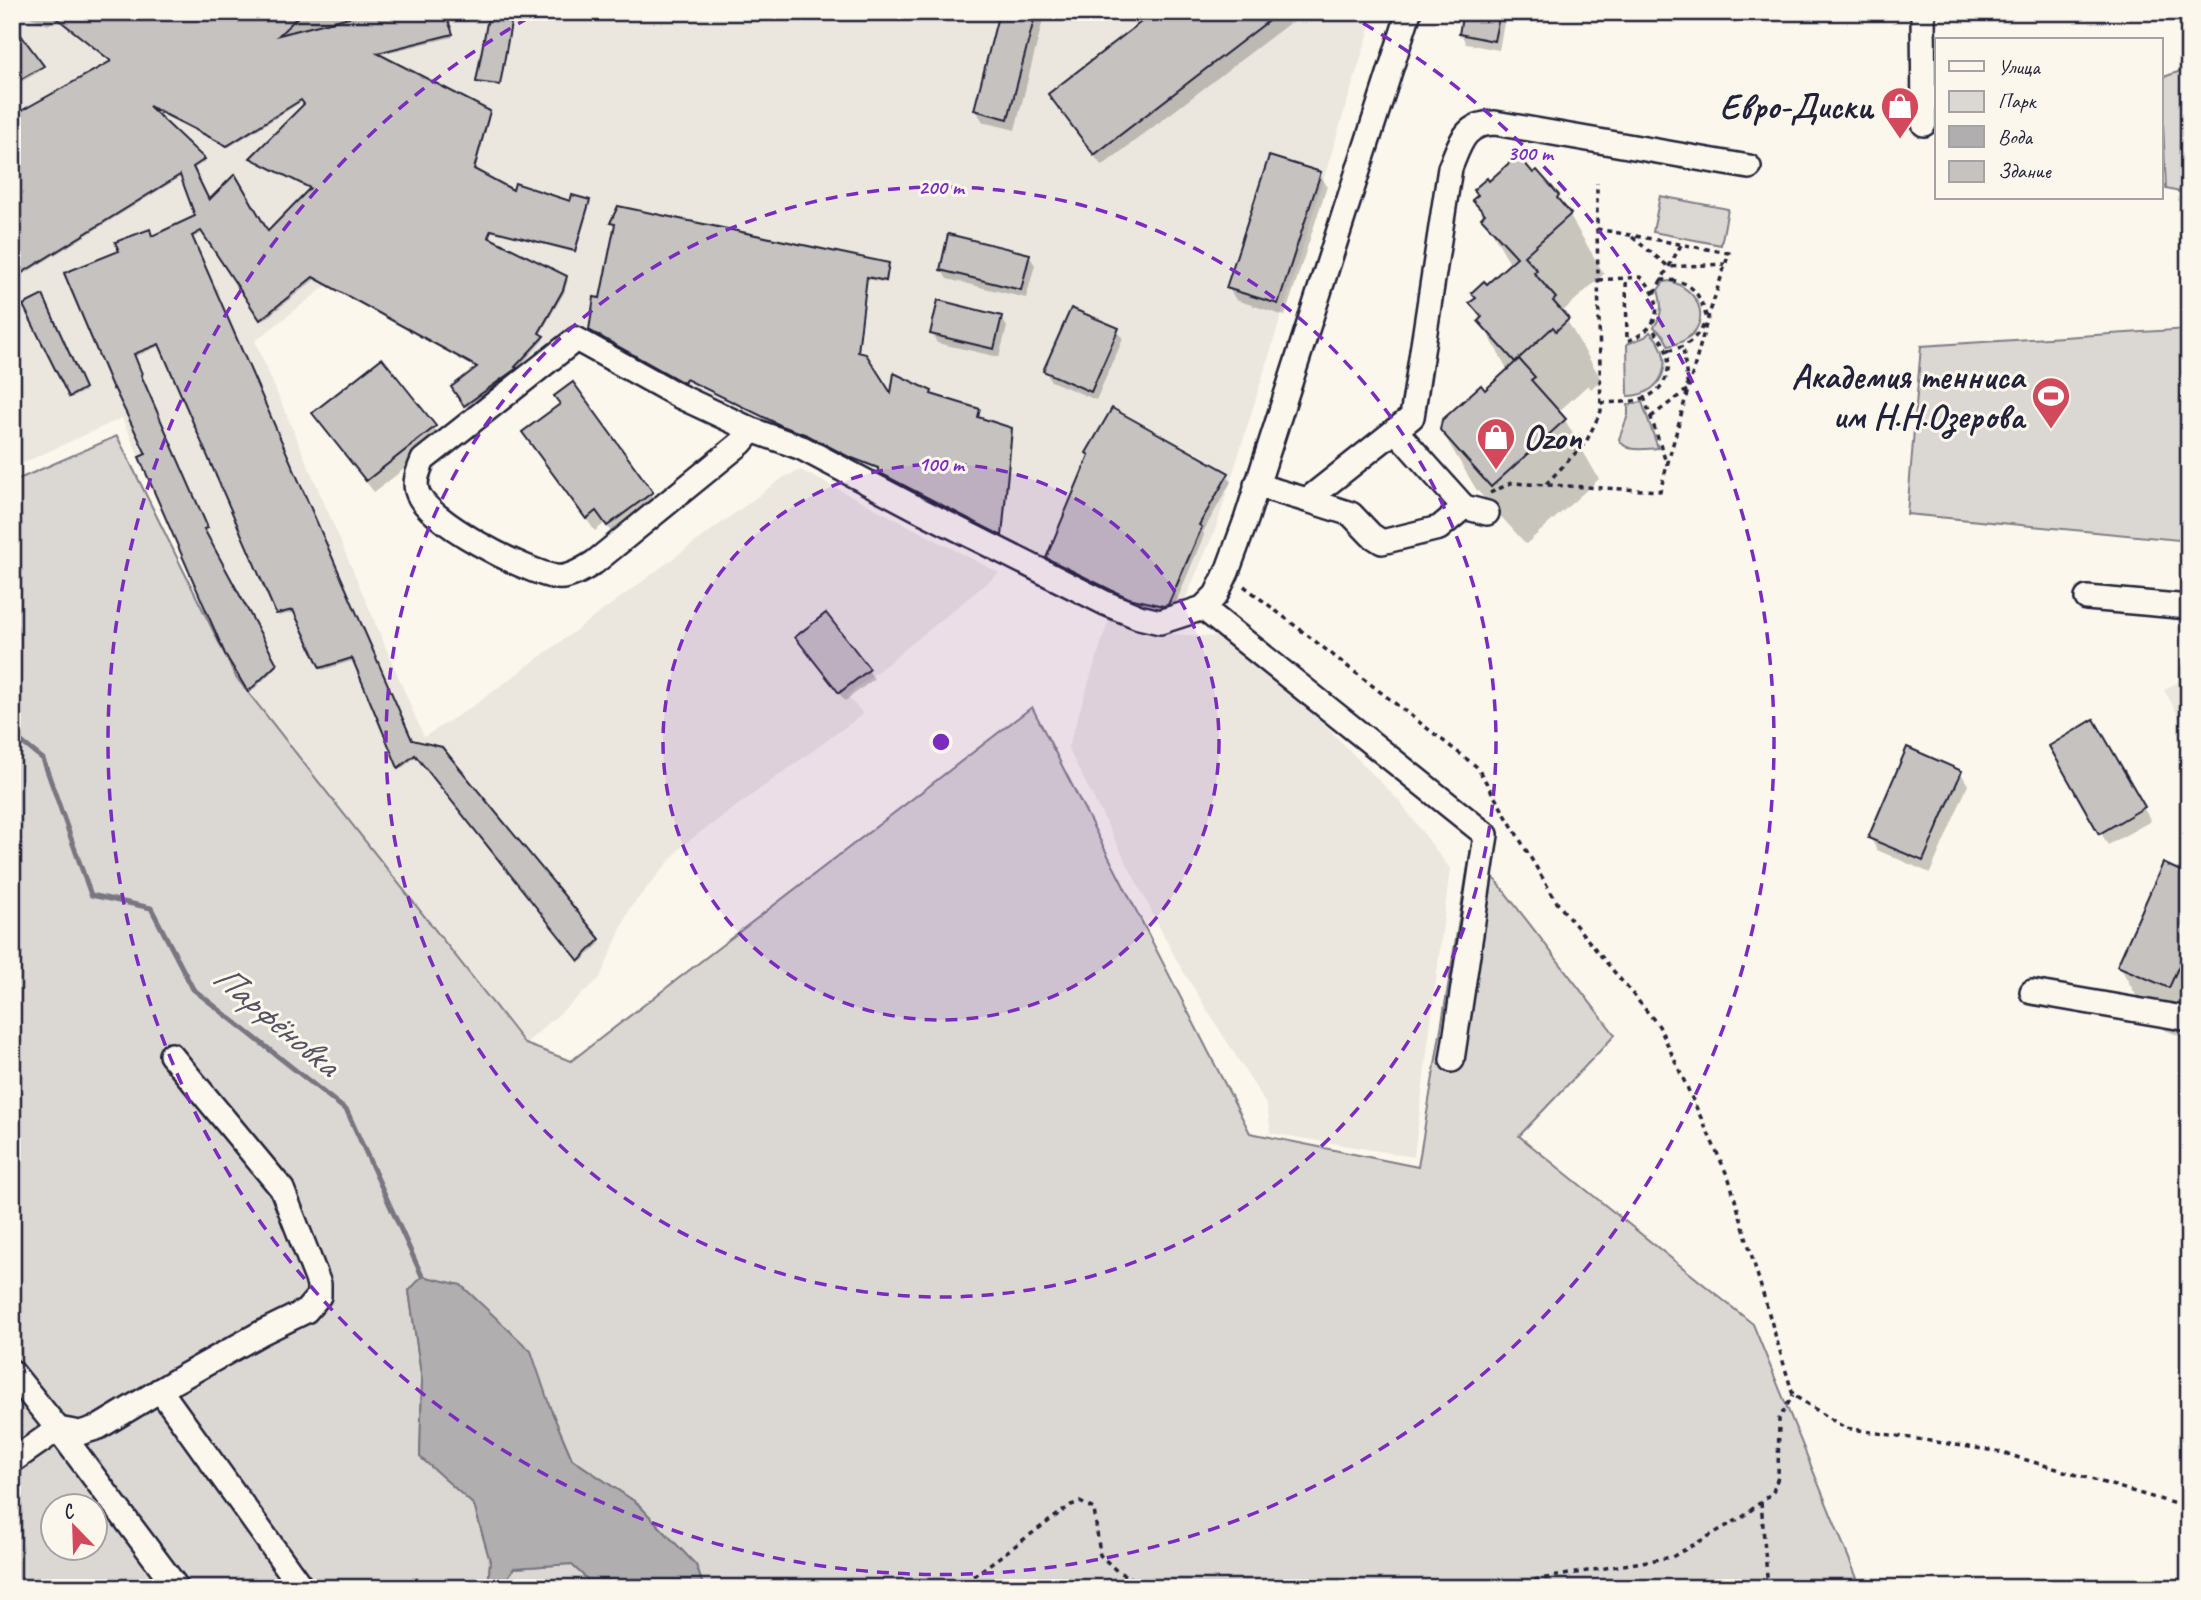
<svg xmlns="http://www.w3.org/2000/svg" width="2201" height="1600" font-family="Caveat,sans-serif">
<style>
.built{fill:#ebe7df}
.green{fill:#dbd8d3;stroke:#7e7d87;stroke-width:2;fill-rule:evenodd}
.water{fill:#b1aeb0;stroke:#787681;stroke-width:2}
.shadow{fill:#0003;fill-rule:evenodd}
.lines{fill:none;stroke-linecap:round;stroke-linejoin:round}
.stream{stroke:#787681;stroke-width:5}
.building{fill:#c6c2c0;stroke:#22223b;stroke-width:2;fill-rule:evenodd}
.minor-casing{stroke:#22223b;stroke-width:28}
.path{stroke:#22223b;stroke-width:3.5;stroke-dasharray:5 5;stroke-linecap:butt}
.minor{stroke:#fbf7ec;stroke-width:23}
.ring{fill:none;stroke:#7b2cbf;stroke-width:3.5;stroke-dasharray:12 9}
.labels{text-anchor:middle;stroke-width:6;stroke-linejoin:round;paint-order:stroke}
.poi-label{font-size:35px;font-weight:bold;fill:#22223b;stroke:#fbf7ec;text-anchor:end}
.water-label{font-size:37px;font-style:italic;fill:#545364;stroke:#fbf7ec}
.centre{fill:#7b2cbf;stroke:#fbf7ec;stroke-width:3.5}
.ring-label{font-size:21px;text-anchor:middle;font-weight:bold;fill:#7b2cbf;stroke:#fbf7ec;stroke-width:6;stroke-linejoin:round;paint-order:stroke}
</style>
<rect width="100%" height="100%" fill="#fbf7ec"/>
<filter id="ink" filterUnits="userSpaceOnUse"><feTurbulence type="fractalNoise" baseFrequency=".0143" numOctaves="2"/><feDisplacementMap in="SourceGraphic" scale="14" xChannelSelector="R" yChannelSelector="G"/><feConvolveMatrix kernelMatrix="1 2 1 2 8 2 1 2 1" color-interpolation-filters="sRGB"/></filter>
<g filter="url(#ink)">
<!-- built -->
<g class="built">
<polygon points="12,12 1375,12 1216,528 1170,634 1218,637 1256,655 1401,803 1450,869 1414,1157 1271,1133 1267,1106 1178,963 1068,748 1109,619 559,336 475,402 465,387 492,368 330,283 255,341 424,737 476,704 784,477 801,470 999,573 847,696 863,714 683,845 630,908 600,978 525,1044 236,677 122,418 12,468"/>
<polygon points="2189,676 2189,734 2164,690"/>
</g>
<!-- green -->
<g class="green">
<polygon points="2189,68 2189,194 2166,189 2161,78"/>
<polygon points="1660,196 1728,209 1721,245 1653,232"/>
<path d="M1670,281C1709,294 1712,336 1669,346L1663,335L1654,327C1663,315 1662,304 1658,290L1664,282Z"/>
<polygon points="2189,329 2189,541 1907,514 1921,346"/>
<path d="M1650,332C1676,356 1666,395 1628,396L1627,344L1645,337Z"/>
<path d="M1642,402L1658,448C1644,449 1625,453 1619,439L1628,415V405Z"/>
<path d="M117,436L236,677L525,1044L571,1061L1032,707L1250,1133L1418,1167L1471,848L1615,1035L1519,1136L1753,1324L1861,1588H704L696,1565L637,1503L572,1459L551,1410L409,1291L422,1381L420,1456L474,1505L490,1561L488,1588H12V482ZM52,1506H94V1548H52Z"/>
<polygon points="571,1564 597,1588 501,1588 514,1568"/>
</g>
<!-- water -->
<polygon class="water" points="422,1276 461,1285 531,1351 551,1410 572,1459 637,1503 696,1565 704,1588 597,1588 571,1564 514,1568 501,1588 488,1588 490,1561 474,1505 420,1457 422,1381 409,1291"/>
<!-- shadow -->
<g class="shadow">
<path d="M19,12H84L93,19L101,12H466L446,18L453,37L377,55L489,113L490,115L475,171L514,192L571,203L589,202L590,204L576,253L492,231L489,239L566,277L568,280L564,293L539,336L544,339L516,371L467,408L453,388L478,368L315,279L263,321L204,232L191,239L411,742L441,749L599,940L600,943L581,962L417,756L401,769L355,660L323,670L296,612L279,616L162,345L134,357L142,377L140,378L208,530L204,532L277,667L250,693L227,653L148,455L117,390L152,238L197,217L182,176L16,279L12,272L113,62L58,19L48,25ZM303,101L305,104L252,158L311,189L268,234L208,203L192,170L204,162L203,161L147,107L229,147Z"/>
<polygon points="491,12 513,12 500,87 479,84 477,81"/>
<polygon points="1001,12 1045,12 1015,130 983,122 976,110"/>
<polygon points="1157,12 1304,12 1102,166 1057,107 1050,95"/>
<polygon points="1465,12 1506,12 1499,50 1466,44 1461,34"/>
<polygon points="12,26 44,69 12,87"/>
<polygon points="1320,174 1327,186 1285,316 1236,300 1228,287"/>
<polygon points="1533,175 1558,196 1604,274 1562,312 1601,379 1591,389 1588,385 1558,412 1565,420 1599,479 1526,544 1476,489 1441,430 1508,371 1472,304 1487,286 1511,265 1474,200 1489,183"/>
<polygon points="612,223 888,265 887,283 867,279 858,354 892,398 931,393 933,396 978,410 979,419 1011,430 1013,432 1003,537 881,474 880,470 850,458 810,437 785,428 687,380 686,384 592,332 590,330 601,300 617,226"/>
<polygon points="1029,256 1035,265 1026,298 947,279 941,269"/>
<polygon points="42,297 85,391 71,398 25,305"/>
<polygon points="1001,317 1007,327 999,357 937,343 932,333"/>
<polygon points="1117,330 1123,339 1096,400 1051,381 1045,371"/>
<polygon points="572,385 659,506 615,538 605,523 595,531 532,445 562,405"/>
<polygon points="315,413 434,427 442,440 374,492 322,426"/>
<polygon points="1227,475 1231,482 1203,532 1204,535 1172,612 1168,613 1135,604 1116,597 1052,565 1048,558"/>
<polygon points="797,637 868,670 874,679 845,701"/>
<polygon points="2094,722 2151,821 2108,845 2051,747"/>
<polygon points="1961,773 1968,785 1930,873 1877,850 1870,837"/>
<polygon points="2189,877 2189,1040 2153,1025 2119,965"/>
</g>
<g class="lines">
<!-- stream -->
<polyline class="stream" points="12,732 14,736 43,759 91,895 151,908 193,989 347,1111 422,1276"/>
</g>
<!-- building -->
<g class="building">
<path d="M49,12H87L93,17L99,12H303L279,35L369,12H445L453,34L377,53L490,111L474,169L513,190L515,183L570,201L572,195L590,200L575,251L491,230L488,237L567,276L563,290L539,333L544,336L515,367L517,368L464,406L451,387L477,367L313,277L260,320L201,231L192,236L412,740L442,747L600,939L579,961L415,755L398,768L352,658L320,668L293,610L276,614L159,344L134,354L142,374L141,375L208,528L204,529L277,664L248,692L225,654L139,457L146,454L114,388L113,389L64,273L119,251L115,242L150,229L152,236L195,216L180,175L12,279V116L111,61ZM301,100L304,104L250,158L310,188L268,231L235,174L209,200L193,167L205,159L149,106L227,146Z"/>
<polygon points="489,12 513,12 500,85 476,82"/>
<polygon points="999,12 1036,12 1008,119 974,110"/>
<polygon points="1154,12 1280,12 1094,155 1048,94"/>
<polygon points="1463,12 1500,12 1494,41 1459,34"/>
<polygon points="12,23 44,66 12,84"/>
<polygon points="1518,155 1533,173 1537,170 1559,195 1557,198 1571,214 1524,256 1537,270 1534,273 1556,298 1553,301 1569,319 1556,331 1553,327 1515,362 1478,321 1482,317 1469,303 1476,298 1471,293 1484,281 1487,284 1517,257 1481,218 1485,214 1472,200 1478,195 1473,190 1487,178 1489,181"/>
<polygon points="1269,156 1321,172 1278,304 1226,288"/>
<polygon points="618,206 889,263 886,281 867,277 858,352 866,354 891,393 894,373 932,391 931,394 980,409 978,417 1012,428 1002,536 878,472 878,468 847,456 807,435 782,426 686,379 684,383 589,330 594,297 600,298 615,224 610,223"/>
<polygon points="948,234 1030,254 1021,290 940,270"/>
<polygon points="43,295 85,388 69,397 23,305"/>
<polygon points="938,300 1002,316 994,349 930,334"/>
<polygon points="1071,308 1119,328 1091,392 1043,371"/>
<polygon points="382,358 436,426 366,481 312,413"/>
<polygon points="1519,359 1535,377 1531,380 1566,419 1491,487 1440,430 1442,420 1481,385 1485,390"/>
<polygon points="573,382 653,492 607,526 596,511 586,519 522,432 560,404 554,396"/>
<polygon points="1112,408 1229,473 1199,525 1202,527 1168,605 1163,606 1129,598 1111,590 1046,558 1089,455 1086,453"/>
<polygon points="826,613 870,669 839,693 795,637"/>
<polygon points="2094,719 2145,807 2099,834 2049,746"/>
<polygon points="1907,747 1962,771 1923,861 1868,838"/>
<polygon points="2163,863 2189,875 2189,943 2169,988 2117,966"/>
</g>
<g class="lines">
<!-- minor casing -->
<g class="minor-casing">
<g id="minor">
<polyline points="1923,12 1924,124"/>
<path d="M752,430L741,443L595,562C584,569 569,579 556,577C526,572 425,521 417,491C414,480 419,470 423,460L576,339L679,396L752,430L802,448L916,508L1105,603L1139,617L1160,622L1203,608L1216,595L1227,572L1246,520L1409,12"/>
<path d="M1256,485L1307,500L1412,417L1450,168C1460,144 1464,123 1495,123L1749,167"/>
<polyline points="1307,500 1351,514 1371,535 1382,542 1439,528 1464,507 1395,430"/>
<polyline points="1464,507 1487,513"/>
<polyline points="2087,598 2189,607"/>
<polyline points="1203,608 1486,835 1452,1060"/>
<polyline points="2032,992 2189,1019"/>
<polyline points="12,1372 58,1429 177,1588"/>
<polyline points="160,1390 302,1588"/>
<polyline points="12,1461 58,1429 80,1433 99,1427 177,1380 261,1333 306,1311 319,1296 319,1284 282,1189 171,1055"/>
</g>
</g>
<!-- path -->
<g class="path">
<polyline points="1632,237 1669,267 1725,264"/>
<path d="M1598,280L1641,277C1666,301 1661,329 1627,341L1626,277"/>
<path d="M1661,280C1692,279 1699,292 1707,319"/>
<polyline points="1654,293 1681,245"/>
<path d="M1668,350C1686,348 1694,340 1704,325"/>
<polyline points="1644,397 1667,465"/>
<path d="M1601,403C1614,402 1629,403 1641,399C1676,389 1676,348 1650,328"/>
<polyline points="1651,417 1688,389 1683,347"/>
<polyline points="1546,484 1586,442 1601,411 1597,229"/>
<polyline points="1490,493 1511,483 1660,491 1707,321 1729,253 1597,229 1597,183"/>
<polyline points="1244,586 1477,767 1558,904 1659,1026 1729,1179 1793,1395 1845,1428 1996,1451 2189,1508"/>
<polyline points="1761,1502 1768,1588"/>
<polyline points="957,1588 1071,1505 1080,1502 1094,1509 1100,1555 1118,1572 1155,1588"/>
<polyline points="1485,1588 1672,1557 1744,1516 1773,1492 1778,1477 1779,1419 1793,1395"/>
</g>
<!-- minor -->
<use href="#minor" class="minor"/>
</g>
</g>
<!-- distance rings -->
<circle cx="941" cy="742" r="278" fill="#7b2cbf" fill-opacity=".12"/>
<g class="ring">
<circle cx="941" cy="742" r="278"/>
<circle cx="941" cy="742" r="555"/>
<path d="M1345 13A833 833 0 1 1 537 13"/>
</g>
<!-- icons -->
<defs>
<g id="shop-pin" transform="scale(2.0125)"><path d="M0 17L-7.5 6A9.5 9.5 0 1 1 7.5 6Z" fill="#d1495b" stroke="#fbf7ec"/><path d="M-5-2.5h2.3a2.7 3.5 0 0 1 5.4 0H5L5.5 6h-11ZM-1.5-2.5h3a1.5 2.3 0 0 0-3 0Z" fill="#fff"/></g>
<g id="stadium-pin" transform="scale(2.0125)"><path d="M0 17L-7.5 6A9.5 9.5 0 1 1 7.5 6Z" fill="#d1495b" stroke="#fbf7ec"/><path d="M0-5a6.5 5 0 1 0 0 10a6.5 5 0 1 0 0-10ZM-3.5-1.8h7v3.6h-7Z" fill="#fff"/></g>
</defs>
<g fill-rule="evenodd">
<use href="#shop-pin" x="1900" y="106"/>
<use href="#stadium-pin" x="2051" y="396"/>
<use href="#shop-pin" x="1496" y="437"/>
</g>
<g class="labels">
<!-- poi labels -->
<g class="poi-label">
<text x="1873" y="118">Евро-Диски</text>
<text x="2024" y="388">Академия тенниса<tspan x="2024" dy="40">им Н.Н.Озерова</tspan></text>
<text x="1523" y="449" text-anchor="start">Ozon</text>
</g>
<!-- water labels -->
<g class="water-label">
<text transform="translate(277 1019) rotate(40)" y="13">Парфёновка</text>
</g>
</g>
<circle cx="941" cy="742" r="10" class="centre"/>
<g class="ring-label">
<text x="1530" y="160">300 m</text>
<text x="941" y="194">200 m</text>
<text x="941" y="471">100 m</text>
</g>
<!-- margin -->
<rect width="2201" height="1600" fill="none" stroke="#fbf7ec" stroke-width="42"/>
<rect x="21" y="21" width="2159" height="1558" fill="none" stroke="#22223b" stroke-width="2.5" filter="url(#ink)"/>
<!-- legend -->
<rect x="1935" y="38" width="228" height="161" fill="#fbf7ec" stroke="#a4a2a5" stroke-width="2"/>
<rect x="1949" y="61" width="35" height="10" fill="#fbf7ec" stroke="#a4a2a5" stroke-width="2"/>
<text x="1998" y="74" font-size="21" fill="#22223b">Улица</text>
<rect x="1949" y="91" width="35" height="21" fill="#dbd8d3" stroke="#a4a2a5" stroke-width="2"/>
<text x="1998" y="108" font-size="21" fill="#22223b">Парк</text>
<rect x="1949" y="126" width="35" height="21" fill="#b1aeb0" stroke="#a4a2a5" stroke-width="2"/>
<text x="1998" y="144" font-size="21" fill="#22223b">Вода</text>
<rect x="1949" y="161" width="35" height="21" fill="#c6c2c0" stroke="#a4a2a5" stroke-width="2"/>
<text x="1998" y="178" font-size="21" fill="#22223b">Здание</text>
<!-- north arrow -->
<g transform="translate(74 1527) rotate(337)"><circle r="33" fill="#fbf7ec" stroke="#a4a2a5" stroke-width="2"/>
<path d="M0-5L12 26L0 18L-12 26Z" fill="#d1495b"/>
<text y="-10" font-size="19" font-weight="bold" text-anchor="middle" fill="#22223b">С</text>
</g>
</svg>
